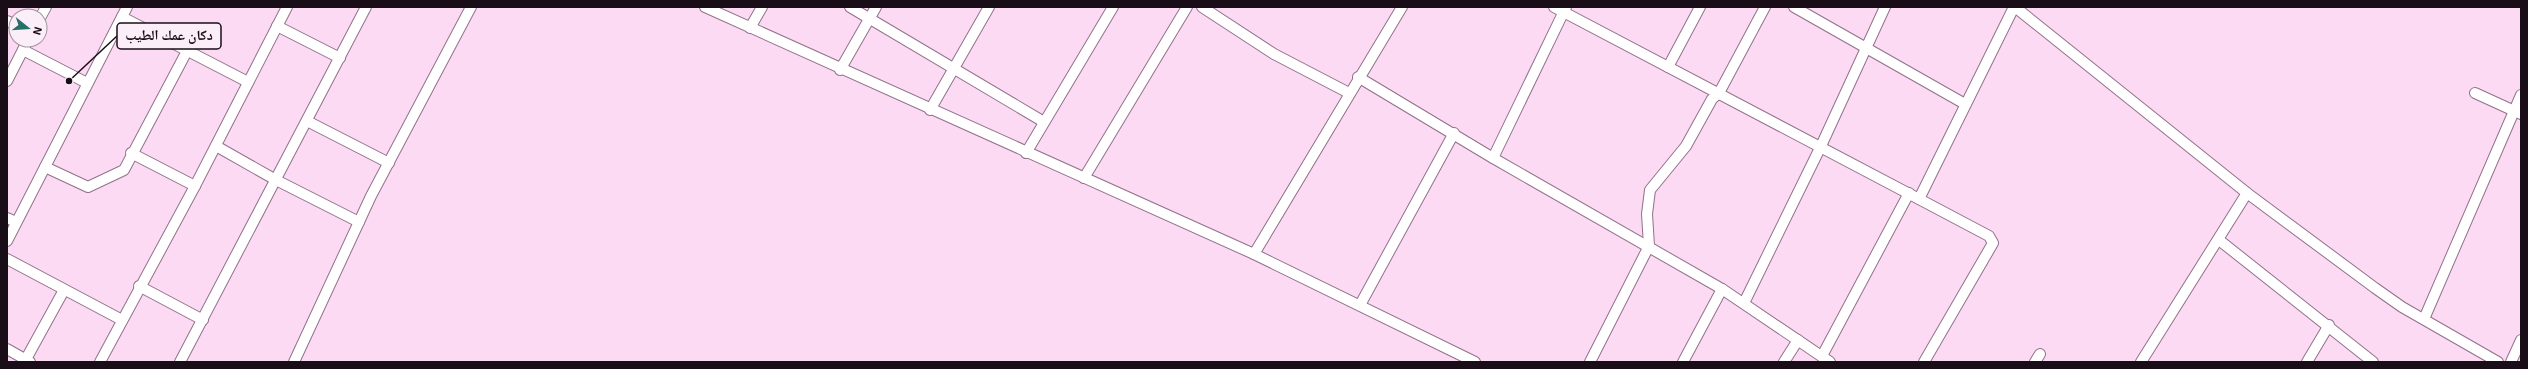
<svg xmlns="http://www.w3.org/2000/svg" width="2528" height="369" font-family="'Exo 2','Noto Naskh Arabic',sans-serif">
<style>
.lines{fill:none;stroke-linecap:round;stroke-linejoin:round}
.street-casing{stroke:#917288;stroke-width:12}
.street{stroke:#fff;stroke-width:10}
.leader{fill:none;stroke:#190e17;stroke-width:1.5}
.callout-dot{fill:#190e17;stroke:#fceef8;stroke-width:1.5}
.callout{fill:#fceef8;stroke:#190e17;stroke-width:1.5}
.callout-label{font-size:14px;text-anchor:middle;font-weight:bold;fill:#190e17}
</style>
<rect width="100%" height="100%" fill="#fcdaf3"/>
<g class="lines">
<!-- street casing -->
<g class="street-casing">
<g id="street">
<polyline points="705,7 1254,254 1475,362"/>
<polyline points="850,7 1044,122"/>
<polyline points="1202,7 1274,54 1349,93"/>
<polyline points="1554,7 1919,199 2014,7"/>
<polyline points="1794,7 1965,104"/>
<polyline points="2015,7 2247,193 2375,288 2402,307 2498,362"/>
<polyline points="122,17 248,82"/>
<polyline points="40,18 46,7"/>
<polyline points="7,21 16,25"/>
<polyline points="277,26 340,58"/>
<polyline points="750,28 762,7"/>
<polyline points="23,50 87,83"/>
<polyline points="1668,67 1700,7"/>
<polyline points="840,70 876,7"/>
<polyline points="1358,77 1493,158 1566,7"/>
<polyline points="7,81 28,40"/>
<polyline points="2475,93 2521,114"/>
<polyline points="930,110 989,7"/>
<polyline points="307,121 389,163"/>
<polyline points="216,146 276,180 359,222"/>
<polyline points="131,153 195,186"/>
<polyline points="1026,153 1113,7"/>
<polyline points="1493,158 1722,289 1830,362"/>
<polyline points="45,167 88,187 124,170 187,51"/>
<polyline points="1084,178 1187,7"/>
<polyline points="1919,199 1989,236 1993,243 1924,362"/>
<polyline points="7,218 16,222"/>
<polyline points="2219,240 2373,362"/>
<polyline points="7,241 127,7"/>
<polyline points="1254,254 1402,7"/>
<polyline points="7,259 122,320"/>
<polyline points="139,286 203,320"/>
<polyline points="1744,303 1821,146 1885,7"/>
<polyline points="1360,305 1454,133"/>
<polyline points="2424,319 2521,95"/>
<polyline points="7,349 30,362"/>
<polyline points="1822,356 1909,193"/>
<polyline points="26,359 64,290"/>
<polyline points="100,362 195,186 287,7"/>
<polyline points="180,362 366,7"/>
<polyline points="294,362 371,196 471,7"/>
<polyline points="1590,362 1649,246 1647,214 1650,190 1686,146 1712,99 1719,93 1765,7"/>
<polyline points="1683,362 1722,289"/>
<polyline points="1784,362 1798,340"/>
<polyline points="2035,362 2040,354"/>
<polyline points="2141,362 2247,193"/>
<polyline points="2307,362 2329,325"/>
<polyline points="2511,362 2521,340"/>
</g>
</g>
<!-- street -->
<use href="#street" class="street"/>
</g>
<!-- callouts -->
<path class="leader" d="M69 81L117 36"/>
<circle class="callout-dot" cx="69" cy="81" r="4"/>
<rect class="callout" x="117" y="23" width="104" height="26" rx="4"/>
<g class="callout-label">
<text x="169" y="40">دكان عمك الطيب</text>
</g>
<!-- border -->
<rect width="2528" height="369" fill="none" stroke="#190e17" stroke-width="16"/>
<!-- north arrow -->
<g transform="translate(28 28) rotate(107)"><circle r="19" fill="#fceef8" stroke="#a1949e"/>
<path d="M0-3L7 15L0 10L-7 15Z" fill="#277069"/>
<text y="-6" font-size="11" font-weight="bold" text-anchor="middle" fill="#190e17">N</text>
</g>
</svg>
